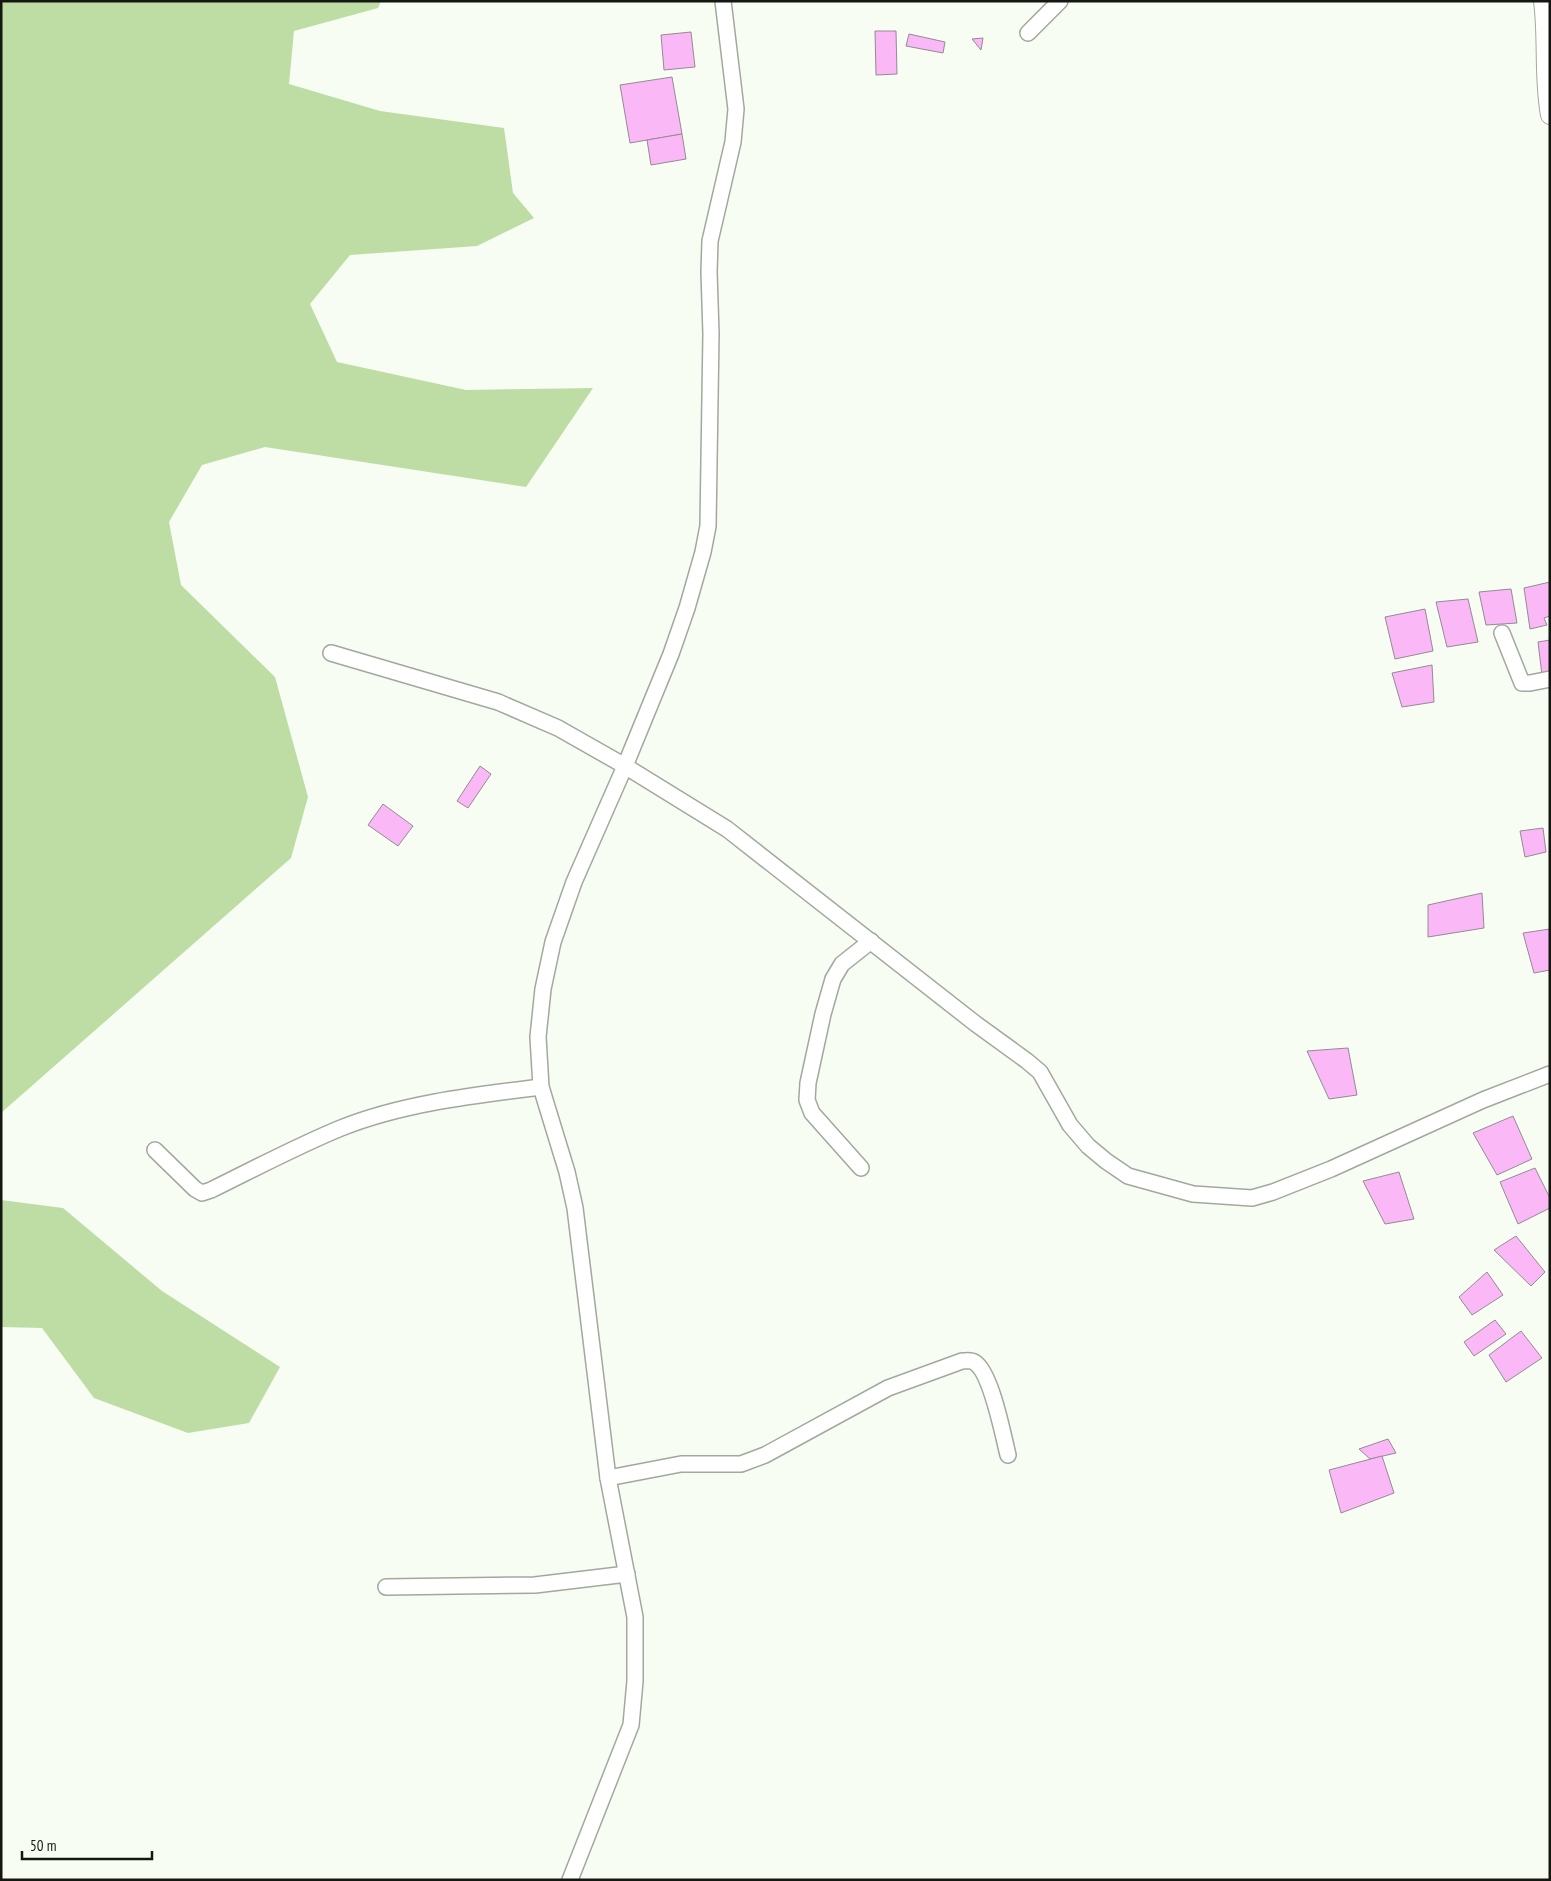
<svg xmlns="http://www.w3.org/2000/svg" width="1551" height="1881" font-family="'PT Sans Narrow',sans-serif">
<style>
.green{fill:#bddda4}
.building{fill:#fab8f6;stroke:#938b92}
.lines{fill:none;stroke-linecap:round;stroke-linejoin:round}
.minor-casing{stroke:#a3a89e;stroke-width:18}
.tertiary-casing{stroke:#a3a89e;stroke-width:20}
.minor{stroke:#fff;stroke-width:15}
.tertiary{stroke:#fff;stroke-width:18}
</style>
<rect width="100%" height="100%" fill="#f7fdf3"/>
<!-- green -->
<g class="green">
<polygon points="1,1 381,1 378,8 294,31 289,84 380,111 504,128 513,193 534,218 477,246 350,255 310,304 337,362 466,390 593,388 526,487 265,447 202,465 169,522 181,585 275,677 308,797 291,858 1,1113"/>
<polygon points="1,1200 63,1208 162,1291 280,1367 249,1423 188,1433 94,1398 42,1328 1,1327"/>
</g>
<!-- building -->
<g class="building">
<polygon points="875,31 896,31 897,74 876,75"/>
<polygon points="691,32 695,67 664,70 661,35"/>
<polygon points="909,34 945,42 943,53 906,46"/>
<polygon points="983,38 981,50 972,39"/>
<polygon points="672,77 682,134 630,143 620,85"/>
<polygon points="682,134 686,159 651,165 647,140"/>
<polygon points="1550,582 1550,616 1544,618 1547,625 1530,629 1524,588"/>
<polygon points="1511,589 1517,623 1486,625 1479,592"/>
<polygon points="1468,599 1478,642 1447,647 1436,602"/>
<polygon points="1425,609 1433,651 1395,659 1385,617"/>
<polygon points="1550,640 1550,674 1542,675 1538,642"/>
<polygon points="1432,665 1434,702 1402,707 1392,673"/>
<polygon points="480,766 491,774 468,808 457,801"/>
<polygon points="383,804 413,826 398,846 368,825"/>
<polygon points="1543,828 1546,852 1525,857 1520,831"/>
<polygon points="1482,893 1484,928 1428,937 1428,905"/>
<polygon points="1550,929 1550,970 1534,973 1523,933"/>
<polygon points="1348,1048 1357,1095 1329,1099 1307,1051"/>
<polygon points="1513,1116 1532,1159 1497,1175 1473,1133"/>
<polygon points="1535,1168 1550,1198 1550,1208 1518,1224 1500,1182"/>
<polygon points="1399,1172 1414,1219 1385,1224 1363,1181"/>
<polygon points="1516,1236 1545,1272 1531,1286 1494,1250"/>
<polygon points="1487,1272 1503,1295 1472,1315 1459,1297"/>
<polygon points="1495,1320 1506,1334 1474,1356 1464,1342"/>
<polygon points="1521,1331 1542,1358 1506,1382 1489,1355"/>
<polygon points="1388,1439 1396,1453 1370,1459 1359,1449"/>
<polygon points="1382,1456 1394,1493 1341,1513 1329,1470"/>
</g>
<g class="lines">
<!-- minor casing -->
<g class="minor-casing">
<g id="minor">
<polyline points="1028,33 1060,1"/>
<polyline points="1502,633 1522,683 1530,683 1550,679"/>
<polyline points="331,653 498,702 558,728 625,766 727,829 976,1024 1027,1061 1040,1072 1070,1125 1088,1146 1106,1161 1128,1176 1193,1194 1252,1198 1273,1192 1331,1169 1483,1100 1550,1074"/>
<path d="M155,1150L195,1189L202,1193L211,1190C254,1169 297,1146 341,1128C403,1103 476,1095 541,1087"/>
<polyline points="861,1168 812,1113 807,1100 808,1083 823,1014 833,979 842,964 871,941"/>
<path d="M608,1478L681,1464H741L765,1455L888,1388L962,1361C966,1361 971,1360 974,1362C991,1371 1003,1435 1008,1455"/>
<polyline points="386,1587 535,1585 627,1574"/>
<polyline points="570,1880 631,1725 635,1681 635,1617 608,1478 575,1208 567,1172 541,1087 538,1037 543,989 553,942 574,882 625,766 671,654 687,608 703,552 708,526 711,334 709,272 710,241 733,142 736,109 723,1"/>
</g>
</g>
<!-- tertiary casing -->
<g class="tertiary-casing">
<path id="tertiary" d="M1543,1C1548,39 1543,77 1550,115"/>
</g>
<!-- minor -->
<use href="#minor" class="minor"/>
<!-- tertiary -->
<use href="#tertiary" class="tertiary"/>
</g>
<!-- border -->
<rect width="1551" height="1881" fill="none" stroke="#151713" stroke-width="5"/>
<!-- scale -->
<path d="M22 1851v8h130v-8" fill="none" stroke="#151713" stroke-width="2.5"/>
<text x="30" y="1851" font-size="15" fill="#151713" stroke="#f7fdf3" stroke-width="4" paint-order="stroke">50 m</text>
</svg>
